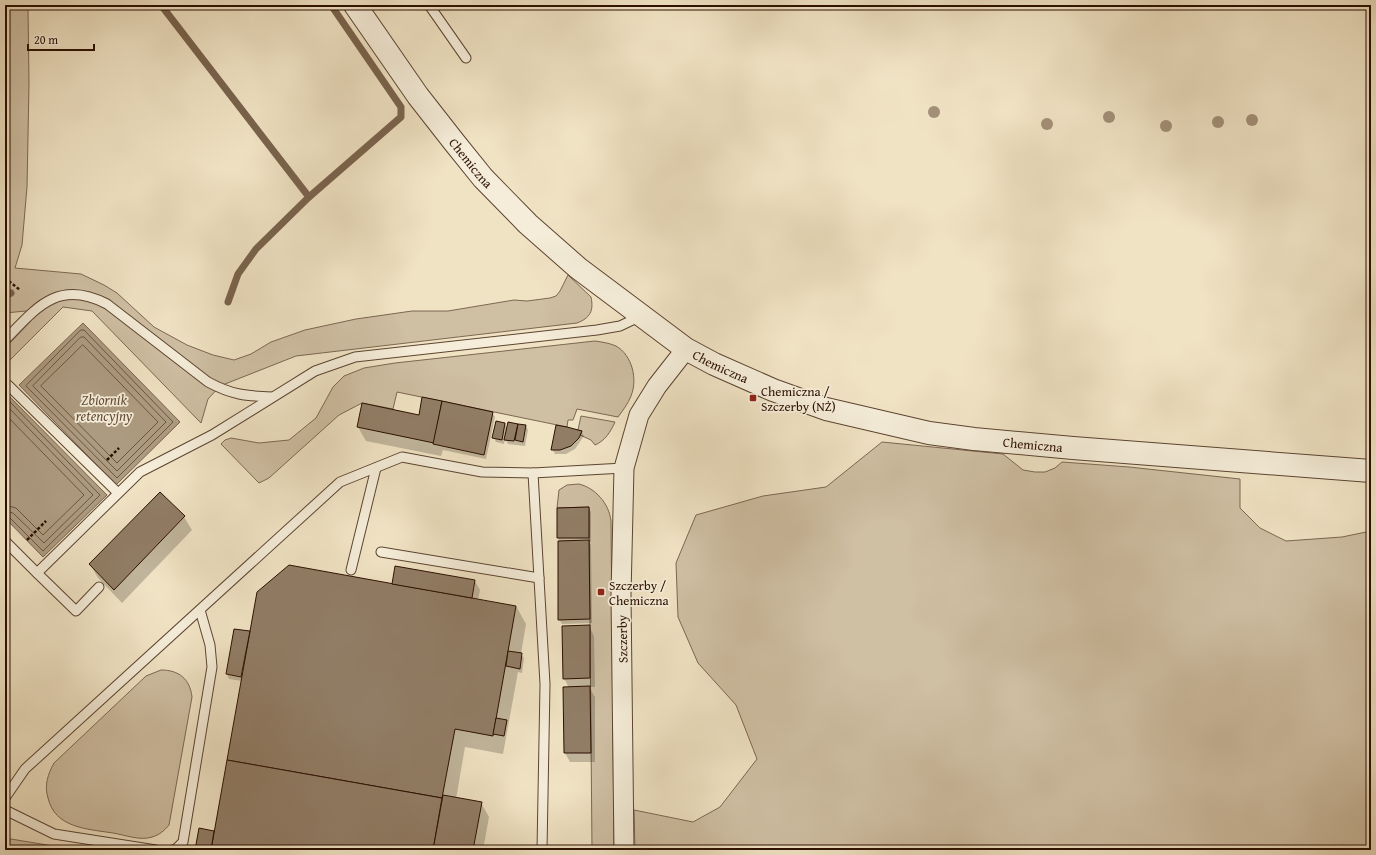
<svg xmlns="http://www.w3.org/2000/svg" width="1376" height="855" font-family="'Gentium Book Plus',serif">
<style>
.green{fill:#cfbfa3;stroke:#7d6752}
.water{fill:#ad9b81;stroke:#79634d}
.shadow{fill:#0003}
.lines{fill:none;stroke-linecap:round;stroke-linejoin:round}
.shore{stroke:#6c5540;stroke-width:1}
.stream{stroke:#79634d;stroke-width:7}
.building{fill:#917d66;stroke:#2b0f00}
.service-casing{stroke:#5c4431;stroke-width:11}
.minor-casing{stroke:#5c4431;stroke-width:21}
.tertiary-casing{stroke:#5c4431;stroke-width:24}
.path{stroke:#2b0f00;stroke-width:2.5;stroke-dasharray:3 2;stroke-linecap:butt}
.service{stroke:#f5edd9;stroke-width:9}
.minor{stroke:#f5edd9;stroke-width:19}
.tertiary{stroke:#f5edd9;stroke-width:22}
.tree{fill:#a39078}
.poi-dot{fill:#8f2418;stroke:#f5edd9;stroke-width:1.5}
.labels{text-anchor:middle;stroke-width:3.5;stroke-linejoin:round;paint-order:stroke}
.street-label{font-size:13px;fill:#2b0f00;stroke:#f5edd9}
.poi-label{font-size:13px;fill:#2b0f00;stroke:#f5edd9;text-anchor:start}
.water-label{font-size:14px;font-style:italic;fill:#664e3a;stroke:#f5edd9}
</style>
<rect width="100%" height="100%" fill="#f0e3c4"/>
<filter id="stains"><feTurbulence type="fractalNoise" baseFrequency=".005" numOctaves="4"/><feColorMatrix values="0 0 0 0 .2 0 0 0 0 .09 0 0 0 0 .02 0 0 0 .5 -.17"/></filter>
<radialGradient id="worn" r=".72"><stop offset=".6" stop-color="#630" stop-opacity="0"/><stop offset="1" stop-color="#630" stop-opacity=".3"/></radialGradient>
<!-- green -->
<g class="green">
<path d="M5,5H28V8L29,84L27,187L22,245L15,268L81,274L104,285L117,293L154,327L187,345L213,355L234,360L251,354L271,342L305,330L356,319L412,311H448L514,300L527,301L550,298L556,296L560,291L568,275L591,297C594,311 590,318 577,323L296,356L220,386L208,399L201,423L92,311L63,307L5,365V348L30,322L31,313L26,311L5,313Z"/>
<path d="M595,341C602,342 609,343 616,346C632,355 638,379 631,396C628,404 623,410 618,417L577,409L573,420H568L567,427L397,392L393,409L362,403L339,415L269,478L259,483L221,444L225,440L231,438L259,443L289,440L316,418L333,387L344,376L364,368L395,363Z"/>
<path d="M581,416L615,422C611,431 605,441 595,445L591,440L580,435L582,431L578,430Z"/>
<polygon points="882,442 1003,454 1023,470 1035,472 1045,472 1055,468 1062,462 1129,467 1240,479 1240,508 1260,528 1286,541 1342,537 1371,531 1371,850 635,850 634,810 693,822 720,807 757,759 736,705 698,663 678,617 676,563 696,515 763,496 826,487"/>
<path d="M579,484C595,488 609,503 611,521L614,850H592L589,507L557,508L559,490L567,485Z"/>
<path d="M161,670C179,670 190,679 192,697L169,825C164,831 159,835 152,837C140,841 125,835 113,833C87,829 55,828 48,798C44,785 48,774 54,763L146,676Z"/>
<polygon points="5,838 77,850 5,850"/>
</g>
<!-- water -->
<g class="water">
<polygon points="83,323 180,422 116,485 19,385"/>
<polygon points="9,396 107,495 43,557 5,518 5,400"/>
</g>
<!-- shadow -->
<g class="shadow">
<polygon points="492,413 495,417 486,459 443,450 441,456 366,441 358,427 420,416"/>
<polygon points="505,423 507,428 508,423 526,426 528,430 525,446 508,444 505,439 504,444 496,442 494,438"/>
<polygon points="581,431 584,436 575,449 566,454 555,454 552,449"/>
<polygon points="588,508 591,512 591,542 589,542 591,545 592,623 562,624 559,619 560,542 558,538 558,509"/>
<polygon points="184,517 192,530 122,603 98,578 90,564"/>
<polygon points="475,581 480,590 478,600 516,606 526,624 521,654 524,658 522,673 518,672 503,754 465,747 456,799 481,803 489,817 483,850 196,850 213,832 214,834 242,681 229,679 227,674 235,630 250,632 393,585"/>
<polygon points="589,626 594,636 595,687 589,687 595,697 595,762 570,762 565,753 564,688 569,688 564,678"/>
</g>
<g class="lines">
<!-- shore -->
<g class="shore">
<polygon points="81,330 84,330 173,422 117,478 26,386"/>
<polygon points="81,337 84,337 166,422 117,471 33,386"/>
<polygon points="83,345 158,422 117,463 41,386"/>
<polyline points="5,402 10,402 100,495 43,551 9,517 5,516"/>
<polyline points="5,407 9,408 93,495 44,543 13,513 5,511"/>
<polyline points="5,414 84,495 43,535 16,508 5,505"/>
</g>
<!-- stream -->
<g class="stream">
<polyline points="161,5 309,197"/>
<polyline points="5,296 11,293"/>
<polyline points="228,302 238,274 256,249 309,197 401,117 401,107 331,5"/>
</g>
</g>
<!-- building -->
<g class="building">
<polygon points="422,397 442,401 434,443 357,427 362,403 419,415"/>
<polygon points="442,401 493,412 484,455 433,444"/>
<polygon points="496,421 505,423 502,440 492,438"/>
<polygon points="508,422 518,424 514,441 504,440"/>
<polygon points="518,424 526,425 523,442 515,440"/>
<polygon points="556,425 567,427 582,431 579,438 571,446 560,450 551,450"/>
<polygon points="160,492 185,516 114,590 89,564"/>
<polygon points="589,507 589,538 557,538 557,508"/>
<polygon points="589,540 590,619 558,620 558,541"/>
<polygon points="289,565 516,606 493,736 455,729 442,798 227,760 257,592"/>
<polygon points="395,566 475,580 472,598 392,584"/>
<polygon points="590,625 590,678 563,679 562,626"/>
<polygon points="234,629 250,631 241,677 226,674"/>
<polygon points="508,651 522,653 520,669 506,666"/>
<polygon points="590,686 591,753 564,753 563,687"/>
<polygon points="496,718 507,720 504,736 493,734"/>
<polygon points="227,760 442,798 433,850 211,850"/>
<polygon points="443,795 482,802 473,850 433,850"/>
<polygon points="199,828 214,831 211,850 195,850"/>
</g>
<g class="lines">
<!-- service casing -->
<g class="service-casing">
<g id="service">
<polyline points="429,5 466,58"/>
<path d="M5,340C37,307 58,279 107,304L208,382C232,395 246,396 272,397"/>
<polyline points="8,385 118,493"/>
<polyline points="533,473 545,684 542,850"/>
<polyline points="5,541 37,573"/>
<polyline points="381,552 539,578"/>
<polyline points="351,570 376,468"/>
<polyline points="99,587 76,611 37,573 140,472 212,435 315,371 355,357 597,330 620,326 641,316"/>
<polyline points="5,798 25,769 340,482 402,457 482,472 533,473 624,468"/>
<polyline points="5,810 54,834 156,850"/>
<polyline points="172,850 175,850 183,842 212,667 210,645 200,610"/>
</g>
</g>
<!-- minor casing -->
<g class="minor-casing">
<polyline id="minor" points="624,850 621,595 624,468 639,415 657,386 686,349"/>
</g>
<!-- tertiary casing -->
<g class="tertiary-casing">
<g id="tertiary">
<path id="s1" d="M355,5L418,96L454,142L483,178L528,224L578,268L686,349L714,364L773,390L826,409L929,433L974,439L1073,448L1371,471"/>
</g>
</g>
<!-- path -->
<g class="path">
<polyline points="5,278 20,290"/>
<polyline points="107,460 119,448"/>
<polyline points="27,540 46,521"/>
</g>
<!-- service -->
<use href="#service" class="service"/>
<!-- minor -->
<use href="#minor" class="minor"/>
<!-- tertiary -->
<use href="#tertiary" class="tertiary"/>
</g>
<!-- trees -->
<g class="tree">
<circle cx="934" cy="112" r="6"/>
<circle cx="1109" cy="117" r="6"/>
<circle cx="1252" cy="120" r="6"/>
<circle cx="1218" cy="122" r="6"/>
<circle cx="1047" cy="124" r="6"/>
<circle cx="1166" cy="126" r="6"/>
</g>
<!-- markers -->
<g class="poi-dot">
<rect x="749" y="394" width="8" height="8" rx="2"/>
<rect x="597" y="588" width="8" height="8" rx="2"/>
</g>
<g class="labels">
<!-- street labels -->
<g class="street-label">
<text dy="5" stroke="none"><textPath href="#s1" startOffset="196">Chemiczna</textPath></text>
<text dy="5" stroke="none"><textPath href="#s1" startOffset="520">Chemiczna</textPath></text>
<text dy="5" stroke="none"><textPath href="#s1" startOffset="844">Chemiczna</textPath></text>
<text transform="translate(622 639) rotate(-91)" y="5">Szczerby</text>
</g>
<!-- poi labels -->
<g class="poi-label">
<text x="761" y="396">Chemiczna /<tspan x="761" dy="15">Szczerby (NŻ)</tspan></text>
<text x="609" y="590">Szczerby /<tspan x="609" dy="15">Chemiczna</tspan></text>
</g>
<!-- water labels -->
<g class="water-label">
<text x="104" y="405">Zbiornik<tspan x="104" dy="16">retencyjny</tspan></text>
</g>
</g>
<!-- margin -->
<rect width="1376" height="855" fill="none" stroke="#f0e3c4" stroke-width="20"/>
<rect x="6" y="6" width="1364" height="843" fill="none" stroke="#2b0f00" stroke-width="2"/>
<rect x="10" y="10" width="1356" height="835" fill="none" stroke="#2b0f00"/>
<!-- scale -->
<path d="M28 44v6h66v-6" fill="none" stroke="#2b0f00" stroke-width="2"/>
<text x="34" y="44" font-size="12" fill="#2b0f00" stroke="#f5edd9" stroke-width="3" paint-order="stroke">20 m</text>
<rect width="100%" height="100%" filter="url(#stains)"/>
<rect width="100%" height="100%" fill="url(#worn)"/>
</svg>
